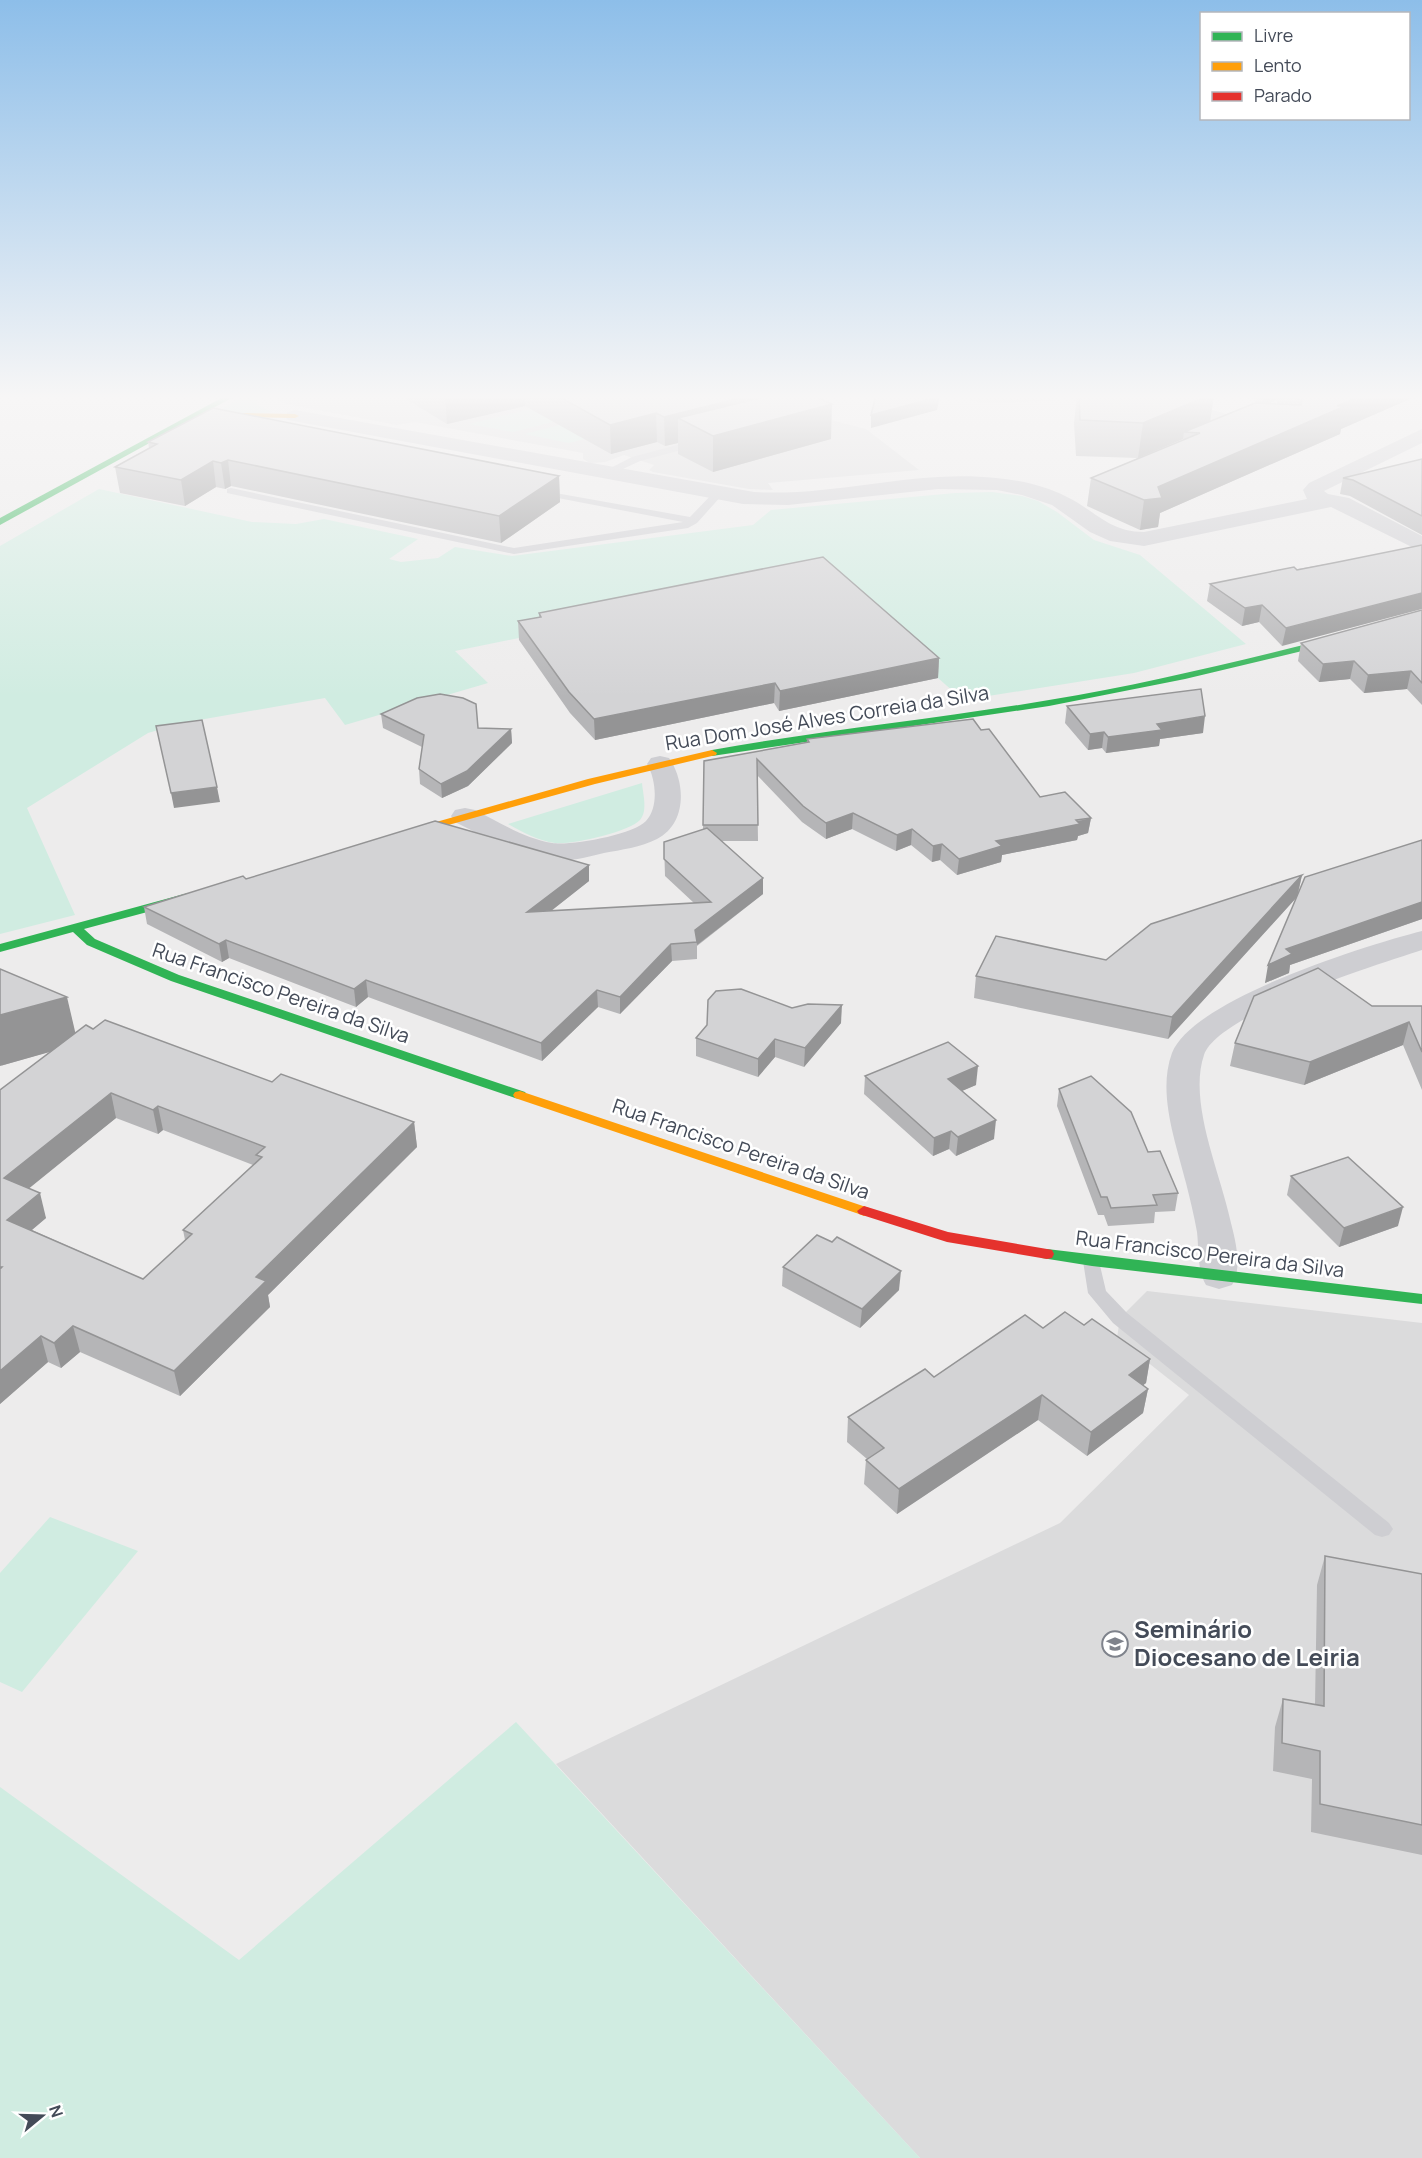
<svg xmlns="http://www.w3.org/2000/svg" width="1422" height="2158" font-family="Manrope,sans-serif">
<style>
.education{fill:#dbdbdc}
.green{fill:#d0ece1}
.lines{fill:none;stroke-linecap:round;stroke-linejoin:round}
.lane{fill:#ceced2;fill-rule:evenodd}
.street{fill:#ceced2;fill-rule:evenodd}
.fast{fill:#30b455;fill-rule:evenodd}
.slow{fill:#ff9f0a;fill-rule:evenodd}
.jam{fill:#e5322d;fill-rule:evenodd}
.wall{fill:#b5b5b7;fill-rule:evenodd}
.shaded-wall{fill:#949495}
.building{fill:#d3d3d5;stroke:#949495;stroke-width:1.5;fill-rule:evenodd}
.labels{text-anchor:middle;stroke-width:5;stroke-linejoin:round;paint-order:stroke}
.street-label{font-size:20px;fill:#444b58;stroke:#fff}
.near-poi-label{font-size:24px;font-weight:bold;fill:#444b58;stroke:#fff;text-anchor:start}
</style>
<rect width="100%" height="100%" fill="#edecec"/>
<!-- education -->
<g class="education">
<polygon points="276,395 831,395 818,411 823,418 866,429 919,470 768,483 773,490 749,489 653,472 649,470 654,465 624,455 605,462 590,463 583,459 583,453 415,422 397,425 286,404 276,399"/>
<polygon points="1147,1291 1422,1323 1422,2158 920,2158 556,1764 1060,1523 1189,1395 1117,1338 1120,1318"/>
</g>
<!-- green -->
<g class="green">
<polygon points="247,395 251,395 259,406 272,412 203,419"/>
<polygon points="542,406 577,416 513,432 469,424"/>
<polygon points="583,419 643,424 569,443 524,434"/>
<polygon points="99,489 252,522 296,524 324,519 418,539 389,559 401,562 438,558 455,547 512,556 753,525 771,510 955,493 992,492 1022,496 1038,501 1057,512 1094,540 1140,555 1246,644 1134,673 963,700 822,576 455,651 488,683 345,725 325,698 182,723 148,733 27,808 75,915 0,934 0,546"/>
<path d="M642,783C643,794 648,811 640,820C629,832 572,845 555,843C539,841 522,832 508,824Z"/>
<polygon points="50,1517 138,1551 22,1692 0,1682 0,1573"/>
<polygon points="516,1722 920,2158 0,2158 0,1787 239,1960"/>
</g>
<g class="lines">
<!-- lane -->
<g class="lane">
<polygon points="700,439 705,442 704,444 640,461 610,475 601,473 632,457"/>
<polygon points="231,488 514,548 683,522 537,494 532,491 533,489 690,517 714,492 723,494 697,523 688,528 514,554 227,493 227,489"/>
<polygon points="1092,1255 1098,1257 1106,1291 1127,1313 1389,1523 1393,1529 1389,1535 1382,1537 1375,1535 1113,1323 1088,1293 1083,1261 1086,1257"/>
</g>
<!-- street -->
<g class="street">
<polygon points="962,395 1061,395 1058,399 1051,401 982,403 965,399"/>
<polygon points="1136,395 1165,395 1248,421 1251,425 1248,429 1234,429 1139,399"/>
<path d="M295,410L754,492C835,497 915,469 996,478C1020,480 1046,486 1067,497C1096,511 1109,532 1144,532L1307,499L1303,490L1309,483L1422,429V443L1324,491L1328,494L1349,498L1422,536V552L1331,507L1144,546L1110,541L1090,532L1052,505L1022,495L997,490L938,489L788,505L743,504L288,420L285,416L288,412Z"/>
<path d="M660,756L669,758C686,782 687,824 657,839C641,847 621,850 604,853C588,857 570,862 554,860C518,857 486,837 455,822L451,816L455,810L465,808L475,810C499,822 525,839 552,843C570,846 633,835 646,821C659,807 656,779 647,764L651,758Z"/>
<path d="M1422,931V950C1380,964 1218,1013 1204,1055C1188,1102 1220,1172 1230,1219C1235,1239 1243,1267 1232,1285L1219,1289L1206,1285C1197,1270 1199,1249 1197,1232C1194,1215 1190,1199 1186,1183C1176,1143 1157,1093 1172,1053C1193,999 1367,945 1422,931Z"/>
</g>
<!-- fast -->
<g class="fast">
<polygon points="227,395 237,395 0,525 0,518"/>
<path d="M1320,641L1325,644L1323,646L1185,679L1049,706L712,756L707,753L712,750C824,730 937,719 1049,700C1140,685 1230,663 1320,641Z"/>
<polygon points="188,893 194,897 192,900 84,929 95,939 179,975 525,1092 527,1095 520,1099 515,1098 171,981 87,945 73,932 0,952 0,944"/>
<polygon points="1047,1249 1422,1294 1422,1304 1092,1266 1042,1258 1040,1254 1042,1250"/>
</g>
<!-- slow -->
<g class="slow">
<polygon points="245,413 295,414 299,416 295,418 245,417 204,424 200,422"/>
<polygon points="712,750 717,753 716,755 595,784 402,838 398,839 392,836 394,834 588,779"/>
<polygon points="520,1091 869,1208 871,1211 864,1216 859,1214 515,1098 513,1095 515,1092"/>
</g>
<!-- jam -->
<g class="jam">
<polygon points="1422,614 1422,620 1320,647 1315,644"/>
<polygon points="864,1206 948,1232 1047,1249 1052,1250 1054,1254 1052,1258 1047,1259 947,1242 859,1214 857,1211"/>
</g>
</g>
<!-- wall -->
<g class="wall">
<polygon points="399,395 812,395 831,439 713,472 678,454 678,443 665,446 657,442 611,454 525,406 447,424"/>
<path d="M1077,395H1214L1210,422L1257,403L1250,395H1419L1341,429L1340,434L1160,513L1158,527L1140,530L1087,506L1091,478L1138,458L1076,456L1074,423ZM1277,400V404L1269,403ZM1183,439V440L1146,455Z"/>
<polygon points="148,442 559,476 560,502 501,543 231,486 225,489 216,487 185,506 120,493 115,467 149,448"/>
<polygon points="1422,459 1422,535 1350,496 1340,494 1343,478"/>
<polygon points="1338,562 1282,646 1259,622 1242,626 1207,601 1210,584"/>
<polygon points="1422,610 1422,705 1407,689 1364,693 1350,679 1319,682 1298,661 1301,643"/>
<polygon points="539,613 939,658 938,678 779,711 774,703 595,740 570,713 519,640 518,621 539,617"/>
<polygon points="1067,706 1203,733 1160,739 1159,746 1106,753 1102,748 1088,750 1065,723"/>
<polygon points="381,714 478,728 511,729 512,743 468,786 442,798 420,784 419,769 422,747 383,728"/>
<polygon points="981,730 1040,797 1091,818 1088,833 1078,836 1077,840 1002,855 1001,862 957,875 940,860 932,862 911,845 896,851 852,829 826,839 802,822 757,775 758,841 722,841 763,878 763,894 697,946 697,959 672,961 620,1014 598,1007 542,1061 368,997 356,1007 229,958 222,962 147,924 144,907 246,879 589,865 589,881 551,911 694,903 665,876 664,842 703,830 704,761 807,743 807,739"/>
<polygon points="1422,840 1422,919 1290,965 1289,973 1265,983 1296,898 1168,1039 974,998 976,976 1106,960 1302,875 1298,894"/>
<polygon points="1372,1006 1422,1006 1422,1090 1403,1045 1304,1085 1230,1066 1235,1043"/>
<polygon points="792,1008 841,1023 804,1067 775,1057 758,1077 696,1056 696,1038"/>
<path d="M93,1029L272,1082L414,1122L417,1147L268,1295L270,1307L180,1396L80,1352L61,1368L48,1362L0,1404V1090L52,1051L0,1066L76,1033ZM116,1118L158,1134L163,1130L253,1165L183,1230L185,1240L143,1279L32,1230L46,1218L28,1188Z"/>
<polygon points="865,1076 976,1085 961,1091 994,1139 956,1156 949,1149 933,1156 864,1094"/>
<polygon points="1059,1089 1178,1193 1175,1211 1155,1212 1154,1223 1108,1226 1104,1215 1098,1215 1057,1106"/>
<polygon points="1291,1176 1398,1226 1339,1247 1287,1195"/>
<polygon points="783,1267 899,1290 860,1328 782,1286"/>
<polygon points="1084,1325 1150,1359 1146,1383 1143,1385 1148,1389 1143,1413 1087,1456 1038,1420 897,1514 864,1484 866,1460 867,1459 847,1442 848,1417 1043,1328"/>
<polygon points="1325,1556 1422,1574 1422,1855 1311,1832 1312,1779 1273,1771 1275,1727 1283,1699 1315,1705 1317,1585"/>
</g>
<!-- shaded-wall -->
<g class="shaded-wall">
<polygon points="445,395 524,395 525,406 447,424"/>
<polygon points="752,395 783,395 678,418 678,443 665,446 664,417"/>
<polygon points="938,395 940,395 937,410 871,428 871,415"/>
<polygon points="1210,395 1214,395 1209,428 1184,432 1183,439 1138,458 1143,423"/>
<polygon points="1263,395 1278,395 1277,400 1261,406"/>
<polygon points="1363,395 1419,395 1341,429 1340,434 1160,513 1158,527 1140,530 1144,500 1158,487"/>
<polygon points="832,404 831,439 713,472 713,436"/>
<polygon points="656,413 657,442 611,454 610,425"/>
<polygon points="228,460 231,486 225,489 221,463"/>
<polygon points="213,461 216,487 185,506 181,480"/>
<polygon points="559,476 560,502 501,543 499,516"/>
<polygon points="1422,593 1422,609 1282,646 1286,628"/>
<polygon points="1262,605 1259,622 1242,626 1245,608"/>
<polygon points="939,658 938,678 779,711 780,691"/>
<polygon points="1354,661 1350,679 1319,682 1323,664"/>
<polygon points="1411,671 1407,689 1364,693 1368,675"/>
<polygon points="775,683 774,703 595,740 594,719"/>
<polygon points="1205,716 1203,733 1160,739 1159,746 1106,753 1108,737 1157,724"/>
<polygon points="511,729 512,743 468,786 442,798 441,784"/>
<polygon points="1104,732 1102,748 1088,750 1090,734"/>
<polygon points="217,787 220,802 174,808 171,793"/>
<polygon points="853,813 852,829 826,839 826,823"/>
<polygon points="1091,818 1088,833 1078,836 1077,840 1002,855 1001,862 957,875 959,859 996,841"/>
<polygon points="912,829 911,845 896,851 897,835"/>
<polygon points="942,844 940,860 932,862 933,846"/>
<polygon points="589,865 589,881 528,929 527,912"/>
<polygon points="1302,875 1297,897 1168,1039 1172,1017"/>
<polygon points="763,878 763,894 697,945 695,930"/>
<polygon points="1422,902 1422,919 1290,965 1289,973 1265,983 1268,965 1286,949"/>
<polygon points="226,940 229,958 222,962 219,944"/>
<polygon points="671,944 672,961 620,1014 620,997"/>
<polygon points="366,980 368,997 356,1007 354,989"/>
<polygon points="597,990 598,1007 542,1061 541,1043"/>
<polygon points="67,997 78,1044 0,1066 0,1015"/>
<polygon points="842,1005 841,1023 804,1067 805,1048"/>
<polygon points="1409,1022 1403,1045 1304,1085 1310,1062"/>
<polygon points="775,1039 775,1057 758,1077 758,1059"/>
<polygon points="978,1066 976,1085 946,1098 948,1079"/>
<polygon points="111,1093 116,1118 11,1203 4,1178"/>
<polygon points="158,1106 163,1130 158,1134 153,1110"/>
<polygon points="996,1120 994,1139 956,1156 958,1137"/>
<polygon points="414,1122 417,1147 268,1295 270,1307 180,1396 174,1371 256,1277"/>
<polygon points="951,1131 949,1149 933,1156 934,1138"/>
<polygon points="40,1193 46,1218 14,1245 7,1220"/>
<polygon points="1403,1207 1398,1226 1339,1247 1344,1228"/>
<polygon points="901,1271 899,1290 860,1328 862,1309"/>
<polygon points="73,1326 80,1352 61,1368 54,1343"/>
<polygon points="41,1336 48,1362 0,1404 0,1371"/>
<polygon points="1150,1359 1146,1383 1124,1400 1129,1375"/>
<polygon points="1148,1389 1143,1413 1087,1456 1091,1432"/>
<polygon points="1042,1395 1038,1420 897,1514 899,1489"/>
</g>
<!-- building -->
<g class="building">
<polygon points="556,395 752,395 664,417 656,413 610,425"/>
<polygon points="772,395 812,395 832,404 713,436 678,418"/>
<polygon points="876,395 938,395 938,397 871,415"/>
<polygon points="1079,395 1210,395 1143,423 1080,420"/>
<polygon points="1285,395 1363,395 1337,406 1345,406 1158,487 1162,498 1144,500 1091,478 1200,433 1184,432 1255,403 1301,405 1302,400"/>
<polygon points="213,408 559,476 499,516 228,460 221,463 213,461 181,480 115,467 157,444 148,442"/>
<polygon points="1422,459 1422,516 1353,480 1343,478"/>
<polygon points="1422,545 1422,593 1286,628 1262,605 1245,608 1210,584 1294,567 1297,570 1338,562"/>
<polygon points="823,557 939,658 780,691 775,683 594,719 569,692 518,621 541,617 539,613"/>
<polygon points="1422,610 1422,683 1411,671 1368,675 1354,661 1323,664 1301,643"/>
<polygon points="1201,689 1205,716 1157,724 1162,730 1108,737 1104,732 1090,734 1067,706"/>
<polygon points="440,694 463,698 476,704 478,728 511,729 467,771 441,784 419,769 424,735 381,714 417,698"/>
<polygon points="973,719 981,730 989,729 1040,797 1065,792 1091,818 1076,820 1080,824 996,841 1002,846 959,859 942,844 933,846 912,829 897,835 853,813 826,823 803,806 757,759 758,825 703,825 704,761 809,742 807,739"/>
<polygon points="202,720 217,787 171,793 156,726"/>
<polygon points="435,821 589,865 527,912 711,902 664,859 664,842 707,828 763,878 695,930 697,942 671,944 620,997 597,990 541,1043 366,980 354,989 226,940 219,944 144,907 243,876 246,879"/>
<polygon points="1422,840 1422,902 1286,949 1292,954 1268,965 1305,877"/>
<polygon points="1302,875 1172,1017 976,976 996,936 1106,960 1151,924"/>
<polygon points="1318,968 1372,1006 1422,1006 1422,1052 1409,1022 1310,1062 1235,1043 1254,996"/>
<polygon points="0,969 67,997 0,1015"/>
<polygon points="741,989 792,1008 808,1004 842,1005 805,1048 775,1039 758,1059 696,1038 707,1025 708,1000 716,991"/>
<path d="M105,1020L272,1082L281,1074L414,1122L256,1277L266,1281L174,1371L73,1326L54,1343L41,1336L0,1371V1269L2,1267H0V1090L86,1025L93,1029ZM111,1093L153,1110L158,1106L265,1147L256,1155L262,1157L183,1230L192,1234L143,1279L7,1220L40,1193L4,1178Z"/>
<polygon points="948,1042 978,1066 948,1079 996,1120 958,1137 951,1131 934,1138 865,1076"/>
<polygon points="1091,1076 1131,1112 1148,1152 1160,1151 1178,1193 1153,1195 1157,1205 1111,1208 1107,1197 1101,1197 1059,1089"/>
<polygon points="1348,1157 1403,1207 1344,1228 1291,1176"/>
<polygon points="817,1235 832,1242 837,1237 901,1271 862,1309 783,1267"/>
<polygon points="1065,1312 1084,1325 1092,1319 1150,1359 1129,1375 1148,1389 1091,1432 1042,1395 899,1489 866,1460 884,1448 848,1417 925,1369 934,1377 1025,1315 1043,1328"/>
<polygon points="1325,1556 1422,1574 1422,1825 1320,1804 1320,1751 1282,1743 1283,1699 1324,1706"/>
</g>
<!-- sky -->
<linearGradient id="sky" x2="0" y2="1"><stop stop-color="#8dbee9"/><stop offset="0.57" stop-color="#f7f6f6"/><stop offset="1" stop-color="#f7f6f6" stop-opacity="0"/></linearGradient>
<rect width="1422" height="697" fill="url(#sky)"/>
<!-- icons -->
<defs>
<g id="school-ring" transform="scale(1.35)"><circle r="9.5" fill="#fff" stroke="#7f838c" stroke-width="1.5"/><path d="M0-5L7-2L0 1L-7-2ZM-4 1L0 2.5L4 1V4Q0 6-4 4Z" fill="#7f838c"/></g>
</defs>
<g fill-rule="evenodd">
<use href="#school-ring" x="1115" y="1644"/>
</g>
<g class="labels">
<!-- street labels -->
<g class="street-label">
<text transform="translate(827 718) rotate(-9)" y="7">Rua Dom José Alves Correia da Silva</text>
<text transform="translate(281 993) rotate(19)" y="7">Rua Francisco Pereira da Silva</text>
<text transform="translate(741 1149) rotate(19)" y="7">Rua Francisco Pereira da Silva</text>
<text transform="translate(1210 1254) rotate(7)" y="7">Rua Francisco Pereira da Silva</text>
</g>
<!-- near-poi labels -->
<g class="near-poi-label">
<text x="1134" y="1638">Seminário<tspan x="1134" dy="28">Diocesano de Leiria</tspan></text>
</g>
</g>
<!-- legend -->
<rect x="1200" y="12" width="210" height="108" fill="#ffffff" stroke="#b4b7bc" stroke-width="1.5"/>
<rect x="1212" y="32" width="30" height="9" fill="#30b455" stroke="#b4b7bc" stroke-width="1.5"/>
<text x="1254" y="42" font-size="18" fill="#444b58">Livre</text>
<rect x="1212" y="62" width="30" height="9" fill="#ff9f0a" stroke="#b4b7bc" stroke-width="1.5"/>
<text x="1254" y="72" font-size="18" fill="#444b58">Lento</text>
<rect x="1212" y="92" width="30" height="9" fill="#e5322d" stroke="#b4b7bc" stroke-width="1.5"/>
<text x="1254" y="102" font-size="18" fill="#444b58">Parado</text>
<!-- north arrow -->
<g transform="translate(42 2116) rotate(71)" stroke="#ffffff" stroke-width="4.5" paint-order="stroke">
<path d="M0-4.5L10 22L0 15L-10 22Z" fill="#444b58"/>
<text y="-9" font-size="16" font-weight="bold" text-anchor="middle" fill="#444b58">N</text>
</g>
</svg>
